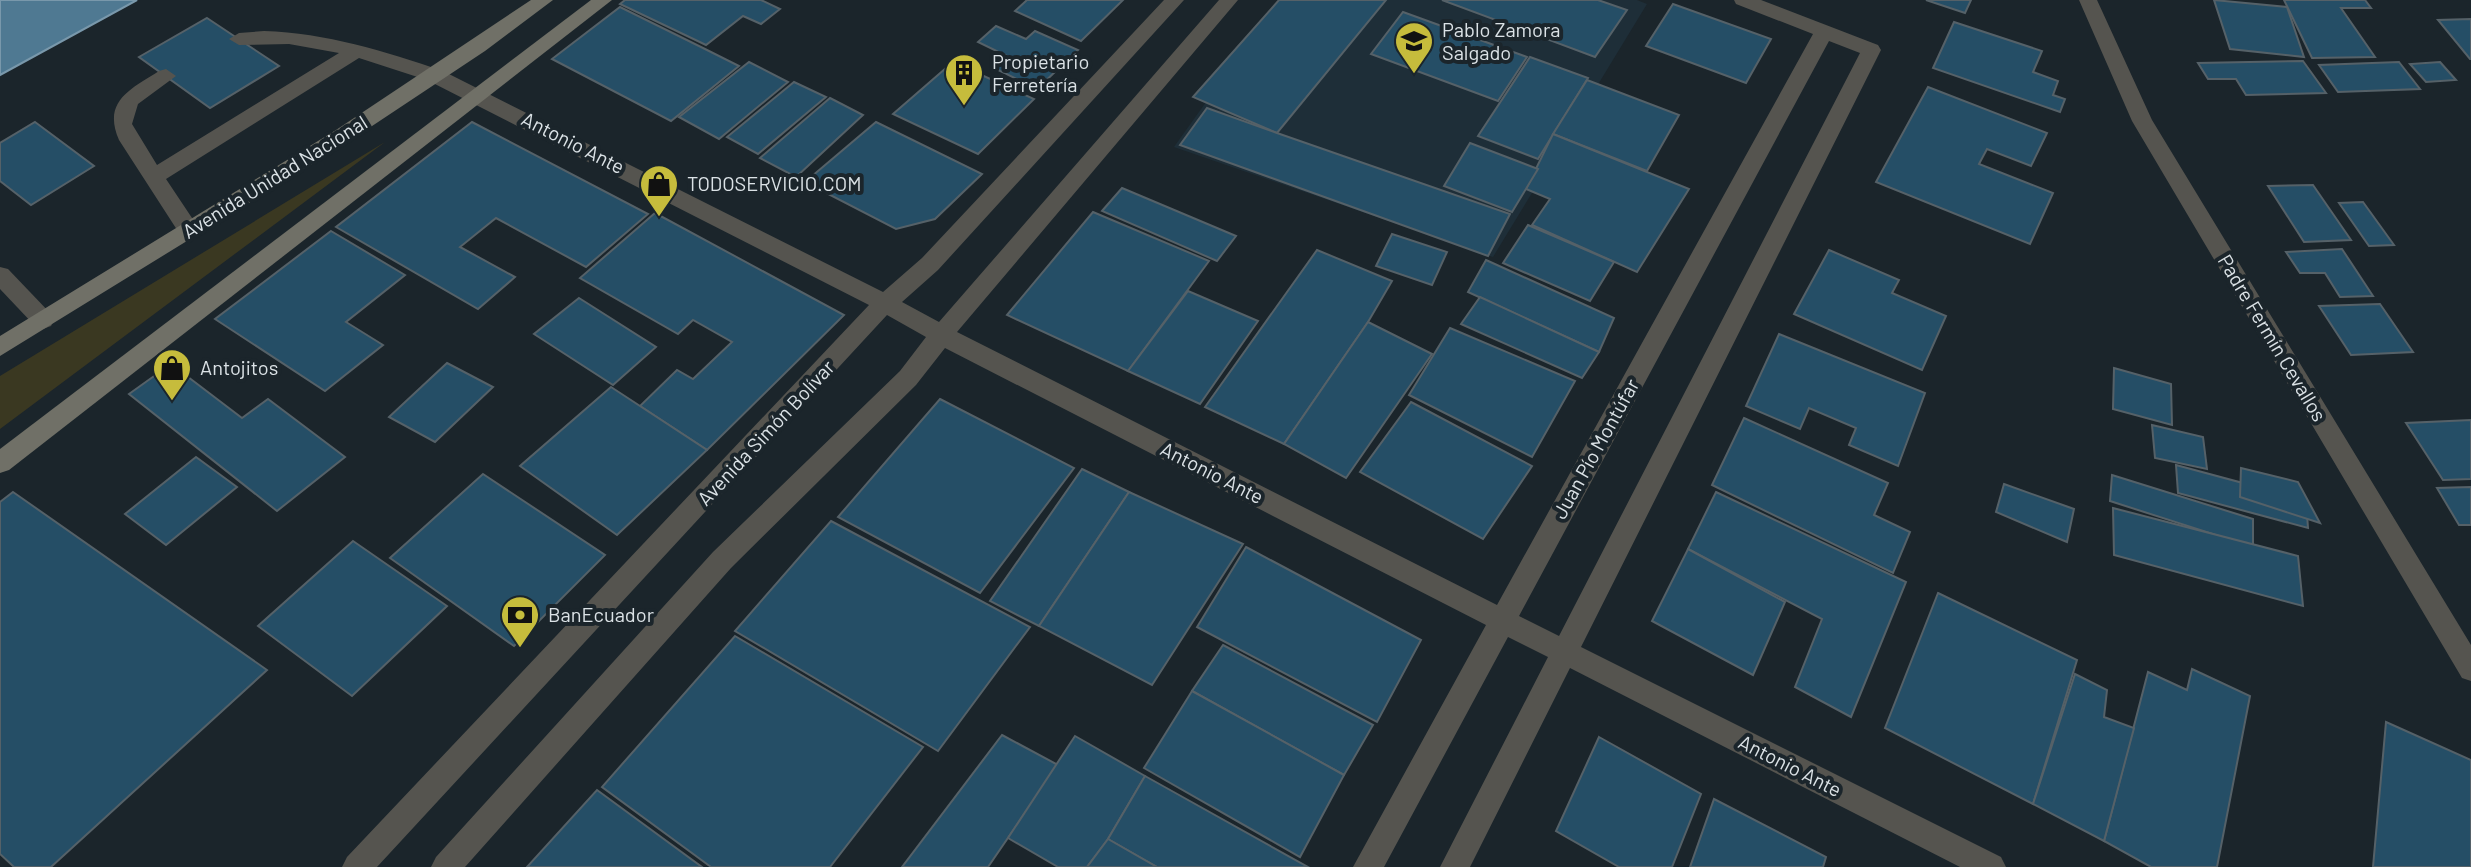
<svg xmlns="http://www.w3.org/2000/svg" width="2471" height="867" font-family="Barlow,sans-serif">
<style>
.built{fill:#1e2e38}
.green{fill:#3a3821}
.water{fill:#4f7992;stroke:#7998ab;stroke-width:2}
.building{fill:#254e66;stroke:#556168;stroke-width:2}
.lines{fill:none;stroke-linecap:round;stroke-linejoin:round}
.service{fill:#55544f;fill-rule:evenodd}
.minor{fill:#55544f;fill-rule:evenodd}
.secondary{fill:#707067;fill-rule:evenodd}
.labels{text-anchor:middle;stroke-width:8;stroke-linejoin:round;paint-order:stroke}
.poi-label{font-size:20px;fill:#dbe2e6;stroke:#1b252b;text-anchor:start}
.street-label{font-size:20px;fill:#dbe2e6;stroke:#1b252b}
</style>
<rect width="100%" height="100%" fill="#1b252b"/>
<!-- built -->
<polygon class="built" points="1279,0 1637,0 1647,4 1493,257 1174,147"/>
<!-- green -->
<polygon class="green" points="385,142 0,429 0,376"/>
<!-- water -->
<polygon class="water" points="0,0 137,0 0,75"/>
<!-- building -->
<g class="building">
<polygon points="625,0 761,0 780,9 761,24 743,16 706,45 620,4"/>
<polygon points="1027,0 1123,0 1081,41 1015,11"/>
<polygon points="1279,0 1386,0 1277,133 1193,97"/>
<polygon points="1442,0 1598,0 1627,10 1595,57"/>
<polygon points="1926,0 1971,0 1965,13"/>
<polygon points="2214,0 2287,7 2304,57 2230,49"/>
<polygon points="2284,0 2365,0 2371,8 2341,8 2375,57 2312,58"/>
<polygon points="1673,4 1771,39 1746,83 1646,46"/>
<polygon points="620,7 703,48 739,66 671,121 552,59"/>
<polygon points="1403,12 1527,57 1498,101 1371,54"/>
<polygon points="207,18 279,66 210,108 139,57"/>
<polygon points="2471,19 2471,59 2470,59 2438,20"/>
<polygon points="1954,22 2042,51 2033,72 2058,81 2053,95 2065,99 2060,112 1933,68"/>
<polygon points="996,26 1026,39 1035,31 1078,50 1037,89 994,68 1007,56 978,42"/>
<polygon points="1530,57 1588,78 1538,159 1478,136"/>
<polygon points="2303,61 2326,93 2246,95 2236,79 2208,79 2198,63"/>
<polygon points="749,62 788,82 719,139 679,117"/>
<polygon points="953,62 1034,99 978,154 893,114"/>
<polygon points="2399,62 2420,89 2338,92 2319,65"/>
<polygon points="2440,62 2456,80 2426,82 2410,64"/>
<polygon points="1587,80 1679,115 1647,171 1553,134"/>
<polygon points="794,82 826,97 758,154 727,137"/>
<polygon points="1928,87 2047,133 2031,166 1987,149 1979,164 2053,193 2030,244 1876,182"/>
<polygon points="830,98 863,115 796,177 760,158"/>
<polygon points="1207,108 1277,133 1510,214 1488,256 1180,145"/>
<polygon points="35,122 94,166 31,205 0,181 0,143"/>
<polygon points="472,122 648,214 586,267 496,218 460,247 515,277 478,309 336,227"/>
<polygon points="876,122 982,174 935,219 896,229 805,182"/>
<polygon points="1553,134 1689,189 1637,272 1532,225 1550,199 1526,189"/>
<polygon points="1470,143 1538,169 1512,212 1444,186"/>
<polygon points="2313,185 2351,240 2304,242 2268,186"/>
<polygon points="1122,188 1236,236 1217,261 1102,211"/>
<polygon points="2363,202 2394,245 2369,246 2339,203"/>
<polygon points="1093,212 1209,261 1128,371 1007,315"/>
<polygon points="655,213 844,315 707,450 640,406 677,370 693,379 732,342 693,320 678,334 580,278"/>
<polygon points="1528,225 1614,262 1590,301 1503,263"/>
<polygon points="331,231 405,275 346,322 383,345 325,391 215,319"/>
<polygon points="1392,234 1447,252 1432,285 1376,266"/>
<polygon points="2342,249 2373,296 2340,297 2325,273 2300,273 2286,252"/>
<polygon points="1317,250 1392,281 1368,322 1284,444 1205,407"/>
<polygon points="1829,250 1899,280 1892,293 1946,316 1922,370 1794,314"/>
<polygon points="1486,260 1614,318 1599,352 1468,292"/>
<polygon points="1188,291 1258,321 1200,404 1128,371"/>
<polygon points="1480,297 1599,352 1582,378 1461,324"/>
<polygon points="579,298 656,347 613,385 534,334"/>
<polygon points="2380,304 2413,352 2351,355 2319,306"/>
<polygon points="1368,322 1432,354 1346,478 1284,444"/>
<polygon points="1450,328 1575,381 1532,457 1409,395"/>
<polygon points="1779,334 1925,393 1898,466 1849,445 1856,428 1809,408 1800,429 1746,406"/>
<polygon points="447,363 493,387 435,442 389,417"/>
<polygon points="171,364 242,418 268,399 345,457 277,511 129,394"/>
<polygon points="2114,368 2171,384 2172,425 2113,409"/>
<polygon points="611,387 707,450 617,535 520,466"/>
<polygon points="940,399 1074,468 980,593 838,517"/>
<polygon points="1411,402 1532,466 1483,539 1360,472"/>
<polygon points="1744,418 1888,483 1874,515 1910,532 1893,573 1712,485"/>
<polygon points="2471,420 2471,479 2443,480 2406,423"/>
<polygon points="2152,425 2203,437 2207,469 2155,458"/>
<polygon points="196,457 237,487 166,545 125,514"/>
<polygon points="2176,465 2306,500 2308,528 2178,493"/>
<polygon points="2241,468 2298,482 2320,523 2240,497"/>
<polygon points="1082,469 1129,492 1039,626 990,601"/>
<polygon points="483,474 605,555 514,646 390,558"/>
<polygon points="2112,475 2253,519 2253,547 2110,501"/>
<polygon points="2004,484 2074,509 2067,542 1996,512"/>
<polygon points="2471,487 2471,525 2459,525 2437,488"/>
<polygon points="13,492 267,670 51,867 14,867 0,854 0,502"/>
<polygon points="1129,492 1243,544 1152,685 1039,626"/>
<polygon points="1716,492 1906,582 1851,717 1795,687 1822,619 1688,549"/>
<polygon points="2113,508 2298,556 2303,606 2114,555"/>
<polygon points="831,521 1030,627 938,751 735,631"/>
<polygon points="353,541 447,606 352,696 258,626"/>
<polygon points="1246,547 1421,640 1377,722 1197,627"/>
<polygon points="1688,549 1785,602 1753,675 1652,621"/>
<polygon points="1938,593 2077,660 2033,804 1885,728"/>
<polygon points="735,636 923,747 830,867 711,867 602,787"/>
<polygon points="1223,645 1373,725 1344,775 1192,691"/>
<polygon points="2192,669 2250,696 2217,867 2151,867 2104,841 2148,672 2187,690"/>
<polygon points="2075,674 2107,690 2104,717 2134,728 2104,841 2033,804"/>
<polygon points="1192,691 1344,775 1300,857 1144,768"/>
<polygon points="2386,722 2471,760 2471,867 2373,867"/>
<polygon points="1002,735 1058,765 988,867 902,867"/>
<polygon points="1075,736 1145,776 1108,839 1087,867 1058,867 1008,838"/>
<polygon points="1599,737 1701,794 1672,867 1619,867 1556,831"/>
<polygon points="1145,776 1308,867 1157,867 1108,839"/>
<polygon points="597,790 702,867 527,867"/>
<polygon points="1714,799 1826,857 1823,867 1690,867"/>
<polygon points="1108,839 1157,867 1087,867"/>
</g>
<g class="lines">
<!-- service -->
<g class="service">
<path d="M264,31C327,33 383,51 443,71L446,76L436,83L359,58L166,179L200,230L197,236H181L119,140C102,101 131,89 159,71L166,69L176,76L138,104L132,124L157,165L339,53L289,44L239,45L229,39L239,33Z"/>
<polygon points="0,267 8,269 51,314 54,320 51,326 43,329 35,326 0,289"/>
</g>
<!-- minor -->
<g class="minor">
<path d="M1164,0H1184L938,270L902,302L939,322L1219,0H1238L957,332L1497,605L1813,34L1736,4L1734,0H1761L1878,45L1881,50L1581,647L2001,857L2006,867H1960L1570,668L1470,867H1440L1548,657L1508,637L1384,867H1353L1486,625L945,348L916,385L731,568L465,867H431L436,857L713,552L900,371L926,337L887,315L377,867H342L347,857L869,305L429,81L426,76L429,71H443L883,292L922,258ZM1829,41L1860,53L1559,636L1519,616Z"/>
<polygon points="2079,0 2097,0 2152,120 2471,645 2471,681 2462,678 2132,121"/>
</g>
<!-- secondary -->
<g class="secondary">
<polygon points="531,0 553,0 485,51 351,140 0,356 0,336 336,130"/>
<polygon points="591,0 612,0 9,470 0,473 0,449"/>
</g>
</g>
<!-- icons -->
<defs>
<g id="school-pin" transform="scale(2)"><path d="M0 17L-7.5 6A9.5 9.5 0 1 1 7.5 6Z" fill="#c6bc3c" stroke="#1b252b"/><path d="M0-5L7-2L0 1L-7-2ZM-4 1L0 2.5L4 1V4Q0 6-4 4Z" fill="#111"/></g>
<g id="building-pin" transform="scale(2)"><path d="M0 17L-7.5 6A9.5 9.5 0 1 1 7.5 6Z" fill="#c6bc3c" stroke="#1b252b"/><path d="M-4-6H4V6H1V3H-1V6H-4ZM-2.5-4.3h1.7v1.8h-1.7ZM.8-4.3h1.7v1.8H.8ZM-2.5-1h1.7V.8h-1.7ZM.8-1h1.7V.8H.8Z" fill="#111"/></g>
<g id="shop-pin" transform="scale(2)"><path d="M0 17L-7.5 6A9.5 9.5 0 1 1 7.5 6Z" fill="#c6bc3c" stroke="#1b252b"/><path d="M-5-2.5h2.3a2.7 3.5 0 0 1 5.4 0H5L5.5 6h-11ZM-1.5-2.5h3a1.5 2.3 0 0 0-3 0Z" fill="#111"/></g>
<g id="bank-pin" transform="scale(2)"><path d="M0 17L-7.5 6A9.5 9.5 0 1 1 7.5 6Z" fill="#c6bc3c" stroke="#1b252b"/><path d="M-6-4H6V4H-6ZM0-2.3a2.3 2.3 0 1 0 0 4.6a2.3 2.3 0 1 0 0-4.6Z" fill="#111"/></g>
</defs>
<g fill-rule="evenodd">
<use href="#school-pin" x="1414" y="41"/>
<use href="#building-pin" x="964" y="73"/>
<use href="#shop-pin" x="659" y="184"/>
<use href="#shop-pin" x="172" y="368"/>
<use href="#bank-pin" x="520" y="615"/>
</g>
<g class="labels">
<!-- poi labels -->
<g class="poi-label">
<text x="1442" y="37">Pablo Zamora<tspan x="1442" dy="23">Salgado</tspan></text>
<text x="992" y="69">Propietario<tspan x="992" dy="23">Ferretería</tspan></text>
<text x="687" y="191">TODOSERVICIO.COM</text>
<text x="200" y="375">Antojitos</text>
<text x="548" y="622">BanEcuador</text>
</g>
<!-- street labels -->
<g class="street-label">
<text transform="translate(573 143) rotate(27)" y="7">Antonio Ante</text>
<text transform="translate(275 177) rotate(-32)" y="7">Avenida Unidad Nacional</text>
<text transform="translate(2272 338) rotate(59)" y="7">Padre Fermín Cevallos</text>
<text transform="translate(766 433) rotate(-47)" y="7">Avenida Simón Bolívar</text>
<text transform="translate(1596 449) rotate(-61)" y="7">Juan Pío Montúfar</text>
<text transform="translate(1212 473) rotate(27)" y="7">Antonio Ante</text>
<text transform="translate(1790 766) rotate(27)" y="7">Antonio Ante</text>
</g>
</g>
</svg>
